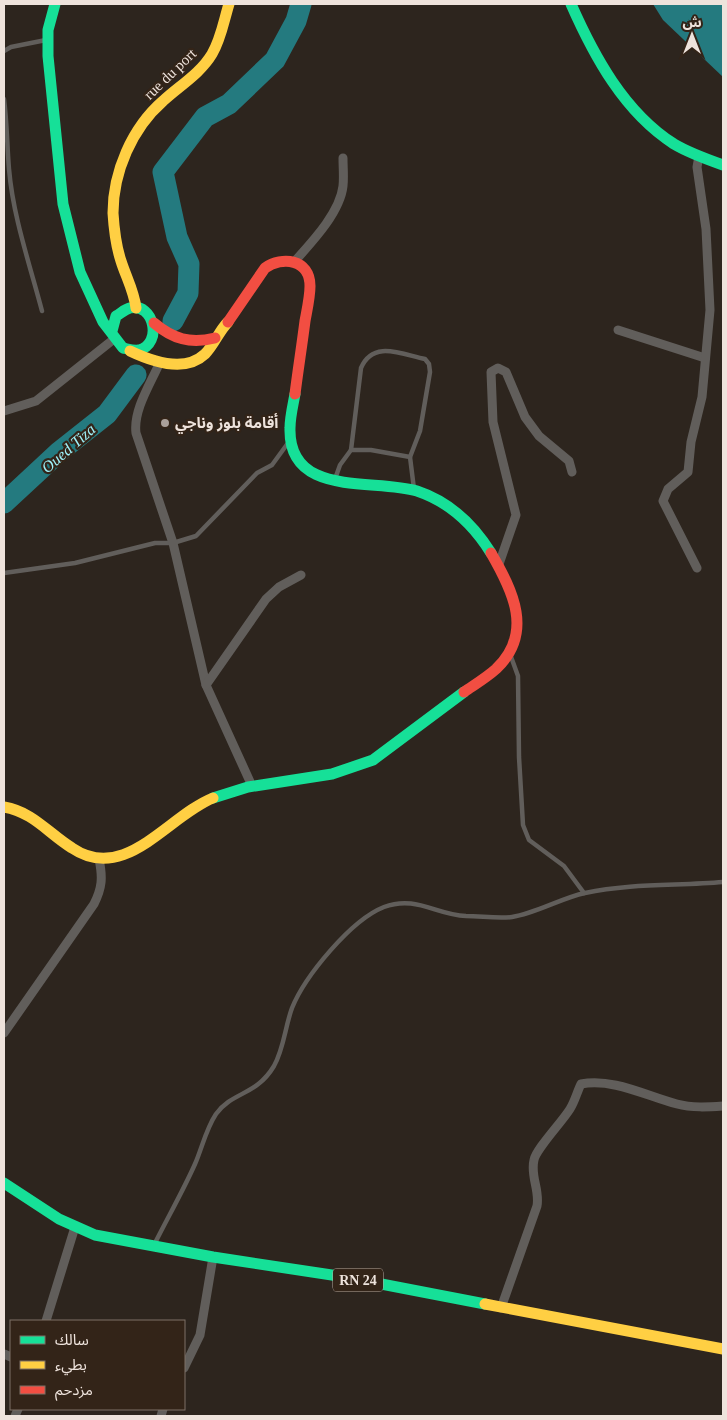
<svg xmlns="http://www.w3.org/2000/svg" width="727" height="1420" font-family="'Times New Roman','Noto Sans Arabic',serif">
<style>
.water{fill:#247a7f}
.lines{fill:none;stroke-linecap:round;stroke-linejoin:round}
.river{stroke:#247a7f;stroke-width:21}
.lane{stroke:#615e5b;stroke-width:4.5}
.street{stroke:#615e5b;stroke-width:9}
.fast{stroke:#16e098;stroke-width:11}
.slow{stroke:#ffcf43;stroke-width:11}
.jam{stroke:#f24e42;stroke-width:11}
.poi-dot{fill:#aaa09a;stroke:#332418;stroke-width:2}
.labels{text-anchor:middle;stroke-width:4.5;stroke-linejoin:round;paint-order:stroke}
.shield{fill:#332418;stroke:#b6aaa1;stroke-width:1}
.shield-label{font-size:14px;font-weight:bold;fill:#eee3dc}
.street-label{font-size:15px;fill:#eee3dc;stroke:#332418}
.poi-label{font-size:15px;font-weight:bold;fill:#eee3dc;stroke:#332418;text-anchor:start}
.water-label{font-size:16px;font-style:italic;fill:#9ff2f9;stroke:#332418}
</style>
<rect width="100%" height="100%" fill="#2d251e"/>
<!-- water -->
<polygon class="water" points="653,4 723,4 723,77 663,20"/>
<g class="lines">
<!-- river -->
<g class="river">
<polyline points="173,321 188,293 189,264 177,237 163,172 205,117 229,104 275,60 296,21 301,4"/>
<polyline points="4,503 59,452 107,414 136,375"/>
</g>
<!-- lane -->
<g class="lane">
<polyline points="4,51 11,47 46,40"/>
<path d="M4,99C7,122 7,145 9,169C13,217 30,265 42,311"/>
<path d="M351,450L361,368C373,340 401,354 425,359L429,364L430,372L420,431L410,457"/>
<polyline points="335,479 340,465 351,450 371,450 410,457 414,489"/>
<polyline points="4,573 75,563 155,543 173,543 196,536 257,473 272,465 288,443"/>
<polyline points="510,654 518,676 519,757 523,825 529,840 564,866 584,893"/>
<path d="M155,1243C168,1217 183,1191 195,1164C202,1148 206,1129 216,1114C233,1091 256,1096 274,1066C284,1048 285,1027 292,1008C305,976 351,920 384,907C416,895 436,915 466,916C481,916 498,919 512,917C537,913 561,898 585,893C631,883 677,886 723,882"/>
</g>
<!-- street -->
<g class="street">
<path d="M294,262C311,243 340,213 343,186C344,177 343,168 343,158"/>
<polyline points="618,330 705,358"/>
<path d="M160,362C151,383 133,410 136,433L173,543L206,685L252,786"/>
<polyline points="4,411 36,401 114,339"/>
<polyline points="499,564 516,515 493,422 491,372 498,368 506,372 525,417 539,436 569,461 572,472"/>
<polyline points="697,568 663,501 668,489 688,472 691,442 702,397 710,310 706,229 697,167 699,156"/>
<polyline points="206,685 266,599 279,587 301,575"/>
<path d="M4,1033L94,904C102,888 103,878 99,859"/>
<path d="M501,1308L537,1206C540,1190 530,1176 534,1160C536,1149 562,1122 570,1109C575,1101 577,1092 581,1084C614,1078 646,1096 677,1104C692,1108 708,1107 723,1106"/>
<polyline points="46,1321 75,1227"/>
<polyline points="4,1354 11,1357"/>
<polyline points="184,1368 200,1335 213,1257"/>
<polyline points="15,1416 18,1409"/>
<polyline points="161,1416 163,1409"/>
</g>
<!-- fast -->
<g class="fast">
<path d="M55,4L48,30V56L63,204L80,272L103,322L123,348C128,349 134,351 139,350C163,344 154,302 130,308C125,309 120,314 116,316L112,331"/>
<path d="M571,4C594,56 624,112 674,144C689,153 706,159 723,165"/>
<path d="M295,394C293,405 290,417 290,428C288,498 373,478 417,491C450,502 473,524 491,553"/>
<polyline points="213,798 248,787 332,774 373,760 464,692"/>
<polyline points="4,1183 59,1219 95,1235 213,1257 345,1277 485,1304"/>
</g>
<!-- slow -->
<g class="slow">
<path d="M136,308C134,291 126,277 121,261C116,246 114,229 113,213C113,172 132,128 163,101C179,86 200,74 212,54C221,39 224,20 229,4"/>
<path d="M130,351C151,361 185,373 205,354C214,345 219,331 228,322"/>
<path d="M4,807C33,812 48,833 72,848C125,884 168,816 213,798"/>
<polyline points="485,1304 723,1349"/>
</g>
<!-- jam -->
<g class="jam">
<path d="M228,322L265,268C282,256 310,259 310,286C310,297 307,310 305,321C302,345 298,370 295,394"/>
<path d="M154,323C173,339 190,344 215,338"/>
<path d="M464,692C474,685 486,678 496,669C534,633 513,591 491,553"/>
</g>
</g>
<!-- markers -->
<circle class="poi-dot" cx="165" cy="423" r="5"/>
<g class="labels">
<!-- shield labels -->
<rect class="shield" x="333" y="1268.5" width="50" height="23" rx="4"/>
<g class="shield-label">
<text x="358" y="1285">RN 24</text>
</g>
<!-- street labels -->
<g class="street-label">
<text transform="translate(170 74) rotate(-44)" y="5">rue du port</text>
</g>
<!-- poi labels -->
<g class="poi-label">
<text x="175" y="428">أقامة بلوز وناجي</text>
</g>
<!-- water labels -->
<g class="water-label">
<text transform="translate(68 448) rotate(-41)" y="6">Oued Tiza</text>
</g>
</g>
<!-- border -->
<rect width="727" height="1420" fill="none" stroke="#eee3dc" stroke-width="10"/>
<!-- legend -->
<rect x="10" y="1320" width="175" height="90" fill="#332418" stroke="#7e7066"/>
<rect x="20" y="1336" width="25" height="8" fill="#16e098" stroke="#7e7066"/>
<text x="55" y="1345" font-size="15" fill="#eee3dc">سالك</text>
<rect x="20" y="1361" width="25" height="8" fill="#ffcf43" stroke="#7e7066"/>
<text x="55" y="1370" font-size="15" fill="#eee3dc">بطيء</text>
<rect x="20" y="1386" width="25" height="8" fill="#f24e42" stroke="#7e7066"/>
<text x="55" y="1395" font-size="15" fill="#eee3dc">مزدحم</text>
<!-- north arrow -->
<g transform="translate(692 35)" stroke="#332418" stroke-width="4" paint-order="stroke">
<path d="M0-4L9 19L0 12L-9 19Z" fill="#eee3dc"/>
<text y="-8" font-size="14" font-weight="bold" text-anchor="middle" fill="#eee3dc">ش</text>
</g>
</svg>
